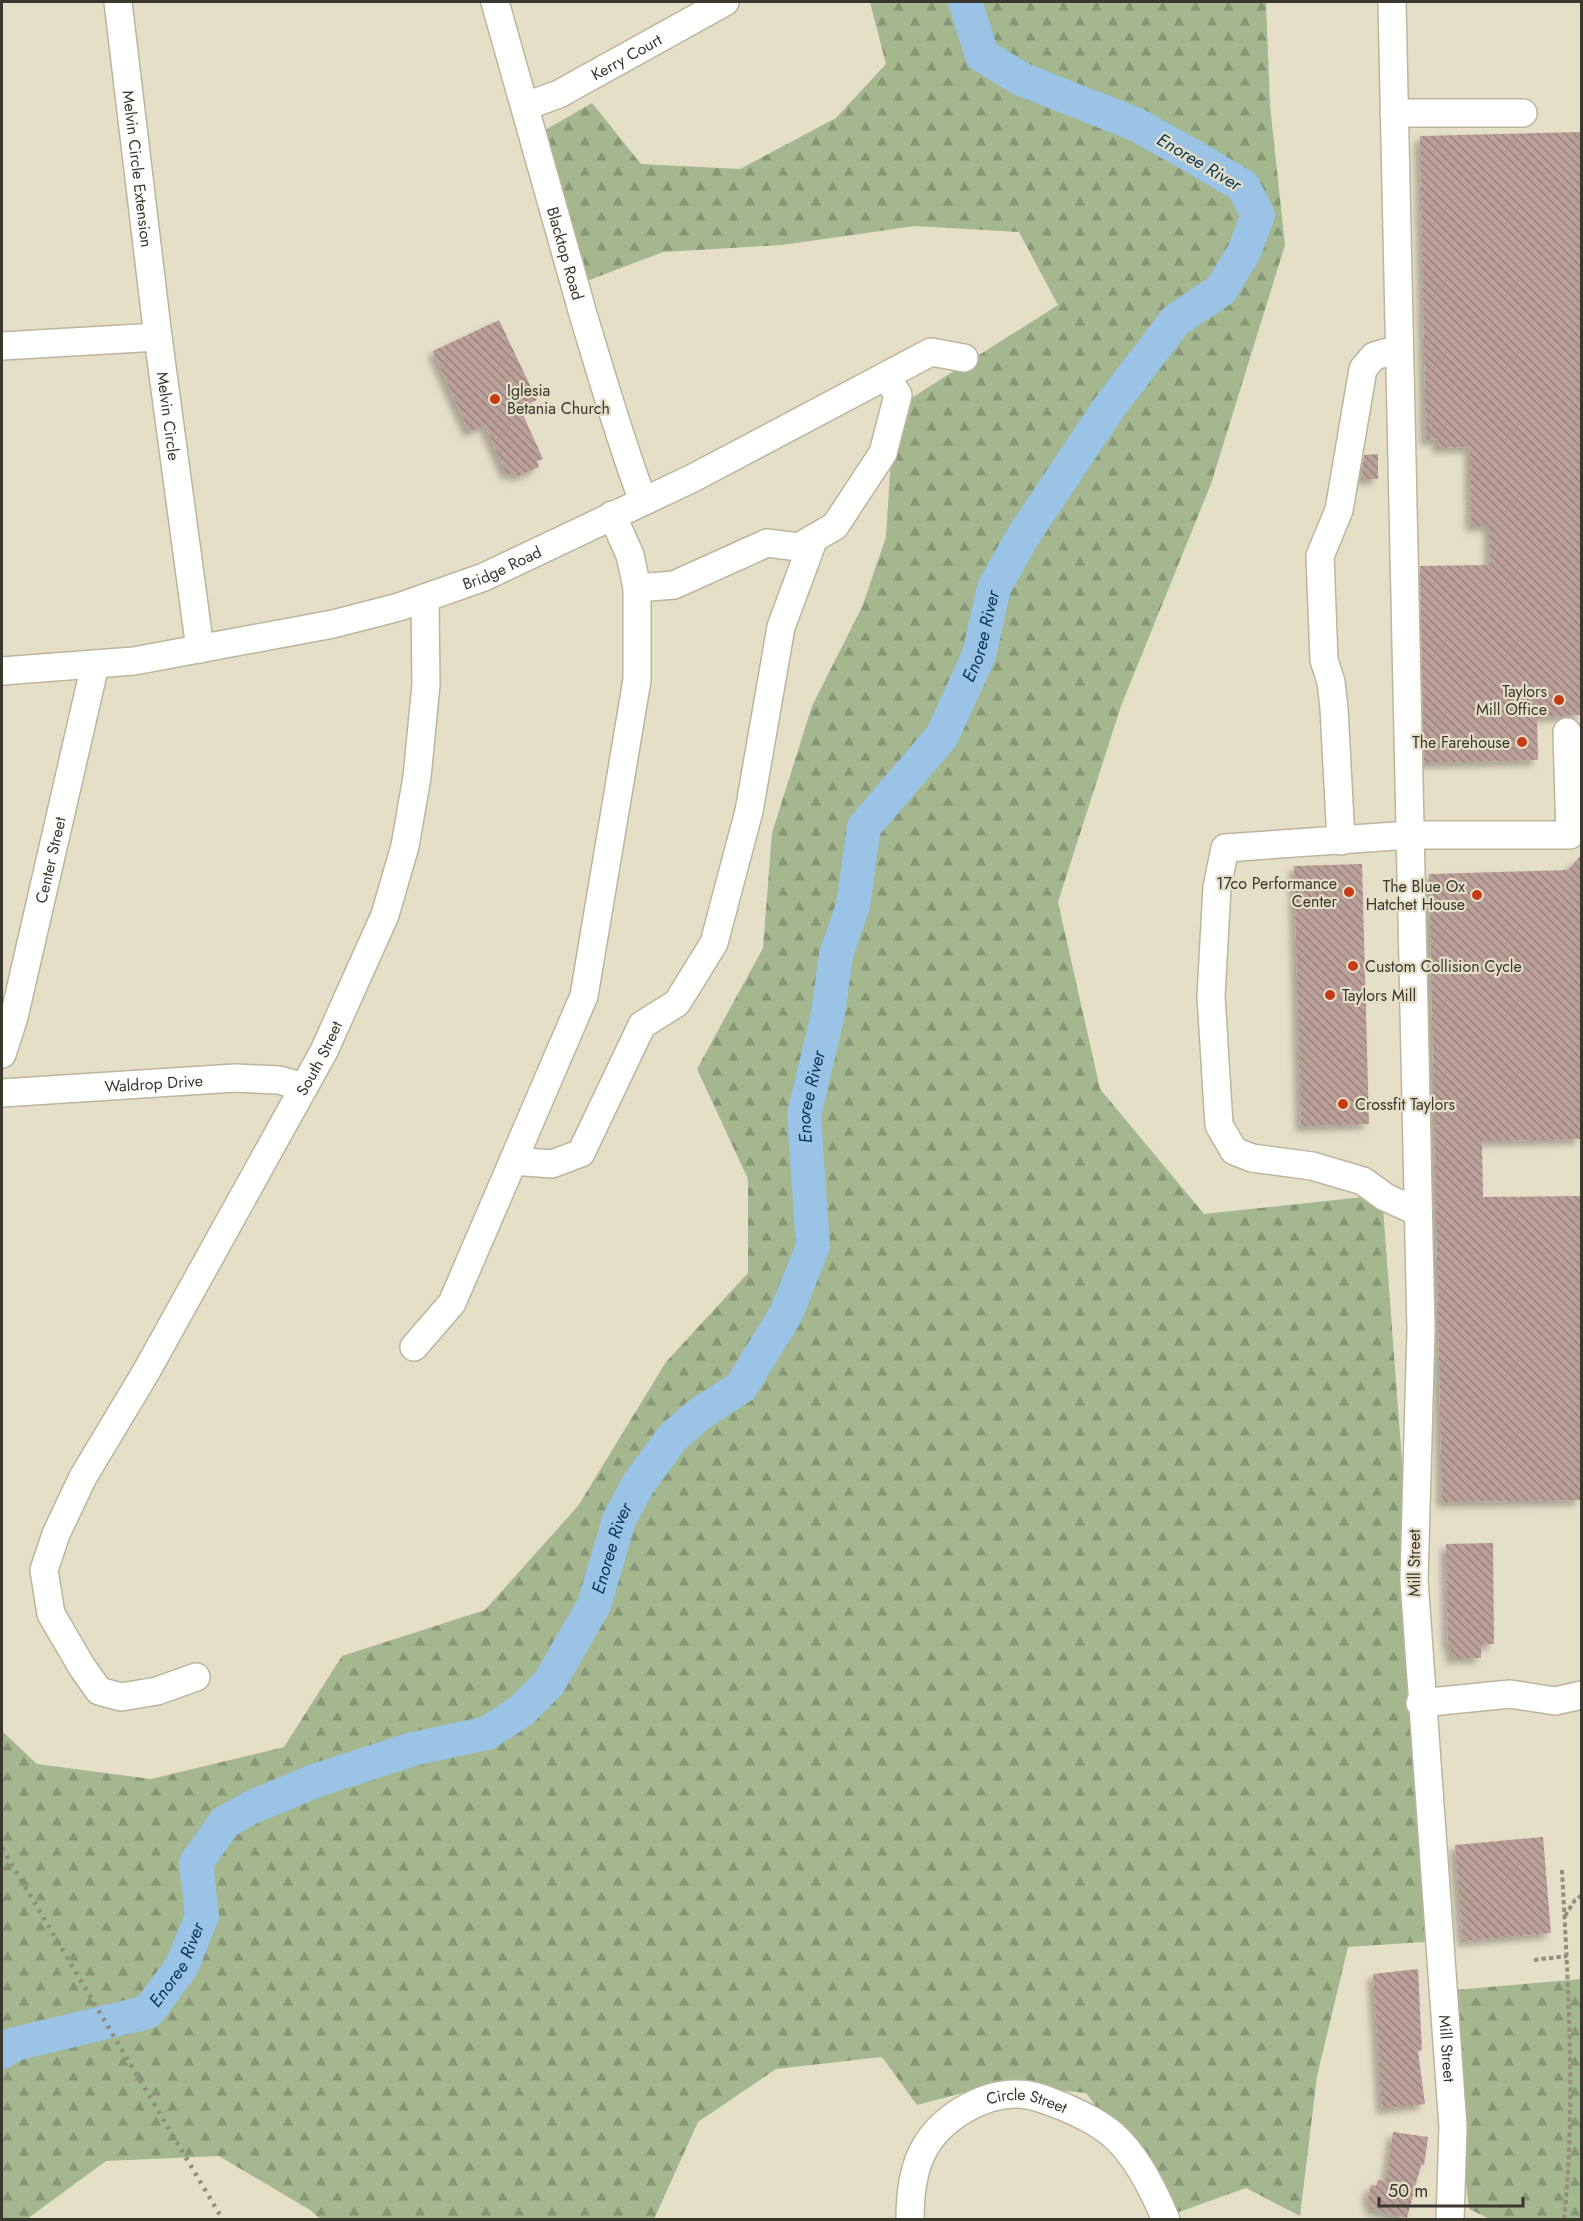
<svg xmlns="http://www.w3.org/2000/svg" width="1583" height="2221" font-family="Jost,sans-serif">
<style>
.forest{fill:url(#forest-firs)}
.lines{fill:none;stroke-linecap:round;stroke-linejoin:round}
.river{stroke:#9ac3e5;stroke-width:34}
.building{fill:url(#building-back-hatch);filter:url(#shadow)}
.minor-casing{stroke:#bbb59e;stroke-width:30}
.path{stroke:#948f7f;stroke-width:4;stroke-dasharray:4.5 3;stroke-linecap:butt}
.minor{stroke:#fff;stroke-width:27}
.rail{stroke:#908b7b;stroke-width:4.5;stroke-dasharray:3 6;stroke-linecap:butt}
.poi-dot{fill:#c43b16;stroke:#e6dfc8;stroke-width:2}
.labels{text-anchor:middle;stroke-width:4.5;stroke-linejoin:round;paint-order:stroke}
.street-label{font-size:16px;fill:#3a372e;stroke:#e6dfc8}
.poi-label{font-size:16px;fill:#3a372e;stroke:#e6dfc8;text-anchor:start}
.water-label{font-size:18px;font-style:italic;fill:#073759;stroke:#e6dfc8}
</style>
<defs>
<pattern id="forest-firs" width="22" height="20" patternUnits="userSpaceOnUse" patternTransform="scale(1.5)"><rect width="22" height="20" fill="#a4b78f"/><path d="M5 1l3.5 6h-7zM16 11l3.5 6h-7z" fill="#879675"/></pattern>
<pattern id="building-back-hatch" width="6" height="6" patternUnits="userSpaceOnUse" patternTransform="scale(1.5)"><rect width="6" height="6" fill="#baa099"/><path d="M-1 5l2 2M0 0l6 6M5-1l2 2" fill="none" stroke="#98837d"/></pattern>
<filter id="shadow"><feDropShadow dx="-5.5" dy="5.5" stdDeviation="3" flood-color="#0004"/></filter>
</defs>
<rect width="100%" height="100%" fill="#e6dfc8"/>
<!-- forest -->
<g class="forest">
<polygon points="870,2 1266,2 1270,105 1285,245 1211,484 1121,706 1058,902 1100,1089 1204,1214 1382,1195 1438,1941 1348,1947 1317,2076 1300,2216 1246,2188 1176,2213 1086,2093 997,2084 917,2105 882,2057 776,2069 698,2122 654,2219 320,2219 310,2210 219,2156 106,2161 27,2219 2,2219 2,1731 37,1764 151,1779 284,1747 342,1656 485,1610 578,1506 666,1362 748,1273 748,1179 697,1069 763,948 772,833 812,706 862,607 886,537 894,409 1058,305 1019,232 915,226 782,245 663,252 584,282 533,137 592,103 641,164 740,169 836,118 886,64"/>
<polygon points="1581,1979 1581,2219 1490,2219 1469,2209 1444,1991"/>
</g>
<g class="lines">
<!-- river -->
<path class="river" id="s1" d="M2,2052L15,2044L148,2012L182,1966L202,1916L196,1863L225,1822L252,1807L317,1780L413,1749L487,1733L521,1711L549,1683L594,1605L619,1520L637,1486L672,1438L698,1415L741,1387L786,1314L813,1246L804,1115L828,1014L836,955L853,906L864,827L942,736L979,655L994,588L1023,536L1110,406L1176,320L1221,290L1244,252L1258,215L1243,186L1196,158L1137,125L1021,79L982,55L965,2"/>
</g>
<!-- building -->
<g class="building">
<polygon points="1581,132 1581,715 1537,717 1538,760 1424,763 1420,566 1490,565 1489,526 1471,526 1470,447 1438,448 1438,439 1426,440 1420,136"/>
<polygon points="499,320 537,400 520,408 543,459 537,461 539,467 516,477 514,472 507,475 485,425 469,432 433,351"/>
<polygon points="1378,454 1378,479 1361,479 1364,455"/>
<polygon points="1581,855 1581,1139 1482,1141 1483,1197 1581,1196 1581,1500 1442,1502 1429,874 1568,870"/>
<polygon points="1362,864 1369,1124 1301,1126 1294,866"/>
<polygon points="1493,1543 1494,1644 1481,1644 1481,1658 1451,1658 1451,1645 1448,1645 1446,1544"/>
<polygon points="1543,1837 1551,1933 1463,1941 1455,1845"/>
<polygon points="1418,1969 1422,2050 1418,2051 1425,2104 1382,2109 1373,1974"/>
<polygon points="1393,2132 1428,2137 1424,2165 1421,2165 1407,2218 1370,2209 1372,2202 1367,2201 1371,2185 1376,2186 1378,2180 1386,2182"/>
</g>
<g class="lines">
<!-- minor casing -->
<g class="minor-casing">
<g id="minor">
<path id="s2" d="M118,2L158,337"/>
<path id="s3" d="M495,2C524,106 553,210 583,314C602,377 620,440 643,501"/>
<path id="s4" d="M1392,2L1421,1330L1414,1580L1453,2127L1450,2220"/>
<path id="s5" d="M526,106L559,94L725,2"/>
<polyline points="1394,113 1523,113"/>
<path id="s6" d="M2,346L158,337L200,649"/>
<polyline points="637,588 674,585 767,543 799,547 835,526 883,453 898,395 886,376"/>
<path id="s7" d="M2,671L134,661L333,624L399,607L484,577L693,478L931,352L964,358"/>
<polyline points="1341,841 1334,708 1331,682 1324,660 1320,556 1339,510 1363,369 1374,356 1399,349"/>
<path id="s8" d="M2,1054L14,1017L95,665"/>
<path id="s9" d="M2,1093L235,1078L279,1080L304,1087"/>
<polyline points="513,1161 552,1164 581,1153 642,1025 677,1003 714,943 749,811 781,627 814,538"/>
<polyline points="1418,1212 1385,1197 1363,1181 1312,1166 1252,1158 1234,1151 1219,1125 1211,996 1217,887 1225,848 1410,835 1570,835 1567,732"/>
<polyline points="414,1347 452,1303 584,996 637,680 637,588 630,555 612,515"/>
<path id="s10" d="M196,1677L157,1691L121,1697L99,1691L82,1667L51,1614L44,1570L56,1534L83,1477L146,1372L324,1051L385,915L405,846L417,777L426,685L425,598"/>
<polyline points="1420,1703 1510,1694 1555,1701 1582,1695"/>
<path id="s11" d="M910,2220C910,2197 912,2173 922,2153C938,2119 982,2093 1018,2094C1033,2094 1048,2101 1062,2106C1080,2114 1098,2122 1113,2135C1137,2156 1154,2191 1166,2220"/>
</g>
</g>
<!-- path -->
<g class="path">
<path d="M1562,1870C1568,1983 1576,2108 1564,2220"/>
<polyline points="1565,1916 1575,1900 1582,1895"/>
<polyline points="1534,1960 1567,1956"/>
</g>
<!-- minor -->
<use href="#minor" class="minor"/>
<!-- rail -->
<polyline class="rail" points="2,1848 223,2220"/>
</g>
<!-- markers -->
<g class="poi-dot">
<circle cx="495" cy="399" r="6"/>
<circle cx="1559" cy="700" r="6"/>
<circle cx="1522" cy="742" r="6"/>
<circle cx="1349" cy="892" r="6"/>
<circle cx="1477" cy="895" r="6"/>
<circle cx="1353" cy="966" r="6"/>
<circle cx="1330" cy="995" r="6"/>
<circle cx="1343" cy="1104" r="6"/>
</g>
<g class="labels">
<!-- street labels -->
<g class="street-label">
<text dy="6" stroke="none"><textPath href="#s5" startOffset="112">Kerry Court</textPath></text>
<text dy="6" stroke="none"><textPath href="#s2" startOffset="168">Melvin Circle Extension</textPath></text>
<text dy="6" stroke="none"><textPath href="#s3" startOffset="261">Blacktop Road</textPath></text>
<text dy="6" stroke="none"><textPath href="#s6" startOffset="236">Melvin Circle</textPath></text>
<text dy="6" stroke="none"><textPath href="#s7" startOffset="513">Bridge Road</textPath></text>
<text dy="6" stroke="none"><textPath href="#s8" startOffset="200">Center Street</textPath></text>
<text dy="6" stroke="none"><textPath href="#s10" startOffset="818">South Street</textPath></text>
<text dy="6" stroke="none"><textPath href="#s9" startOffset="152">Waldrop Drive</textPath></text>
<text transform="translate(1414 1563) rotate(-90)" y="6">Mill Street</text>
<text dy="6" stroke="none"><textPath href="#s4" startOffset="2048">Mill Street</textPath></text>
<text dy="6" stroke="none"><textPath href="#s11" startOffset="196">Circle Street</textPath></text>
</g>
<!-- poi labels -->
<g class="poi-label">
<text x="507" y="396">Iglesia<tspan x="507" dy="18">Betania Church</tspan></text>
<text x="1547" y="697" text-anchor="end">Taylors<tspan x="1547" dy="18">Mill Office</tspan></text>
<text x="1510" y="748" text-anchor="end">The Farehouse</text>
<text x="1337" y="889" text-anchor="end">17co Performance<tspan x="1337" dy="18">Center</tspan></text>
<text x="1465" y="892" text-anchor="end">The Blue Ox<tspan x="1465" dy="18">Hatchet House</tspan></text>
<text x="1365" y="972">Custom Collision Cycle</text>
<text x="1342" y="1001">Taylors Mill</text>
<text x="1355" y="1110">Crossfit Taylors</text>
</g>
<!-- water labels -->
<g class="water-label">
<text transform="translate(1199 162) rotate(31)" y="6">Enoree River</text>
<text dy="6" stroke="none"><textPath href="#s1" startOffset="1900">Enoree River</textPath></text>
<text dy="6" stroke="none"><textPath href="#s1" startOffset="1396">Enoree River</textPath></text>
<text dy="6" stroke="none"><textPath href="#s1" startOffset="874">Enoree River</textPath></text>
<text dy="6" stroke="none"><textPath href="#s1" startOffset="208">Enoree River</textPath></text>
</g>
</g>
<!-- border -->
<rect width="1583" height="2221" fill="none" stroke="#3a372e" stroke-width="6"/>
<!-- scale -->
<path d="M1379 2197v9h144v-9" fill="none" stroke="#3a372e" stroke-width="3"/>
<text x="1388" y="2197" font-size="18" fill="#3a372e" stroke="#e6dfc8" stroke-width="4.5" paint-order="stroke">50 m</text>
</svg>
